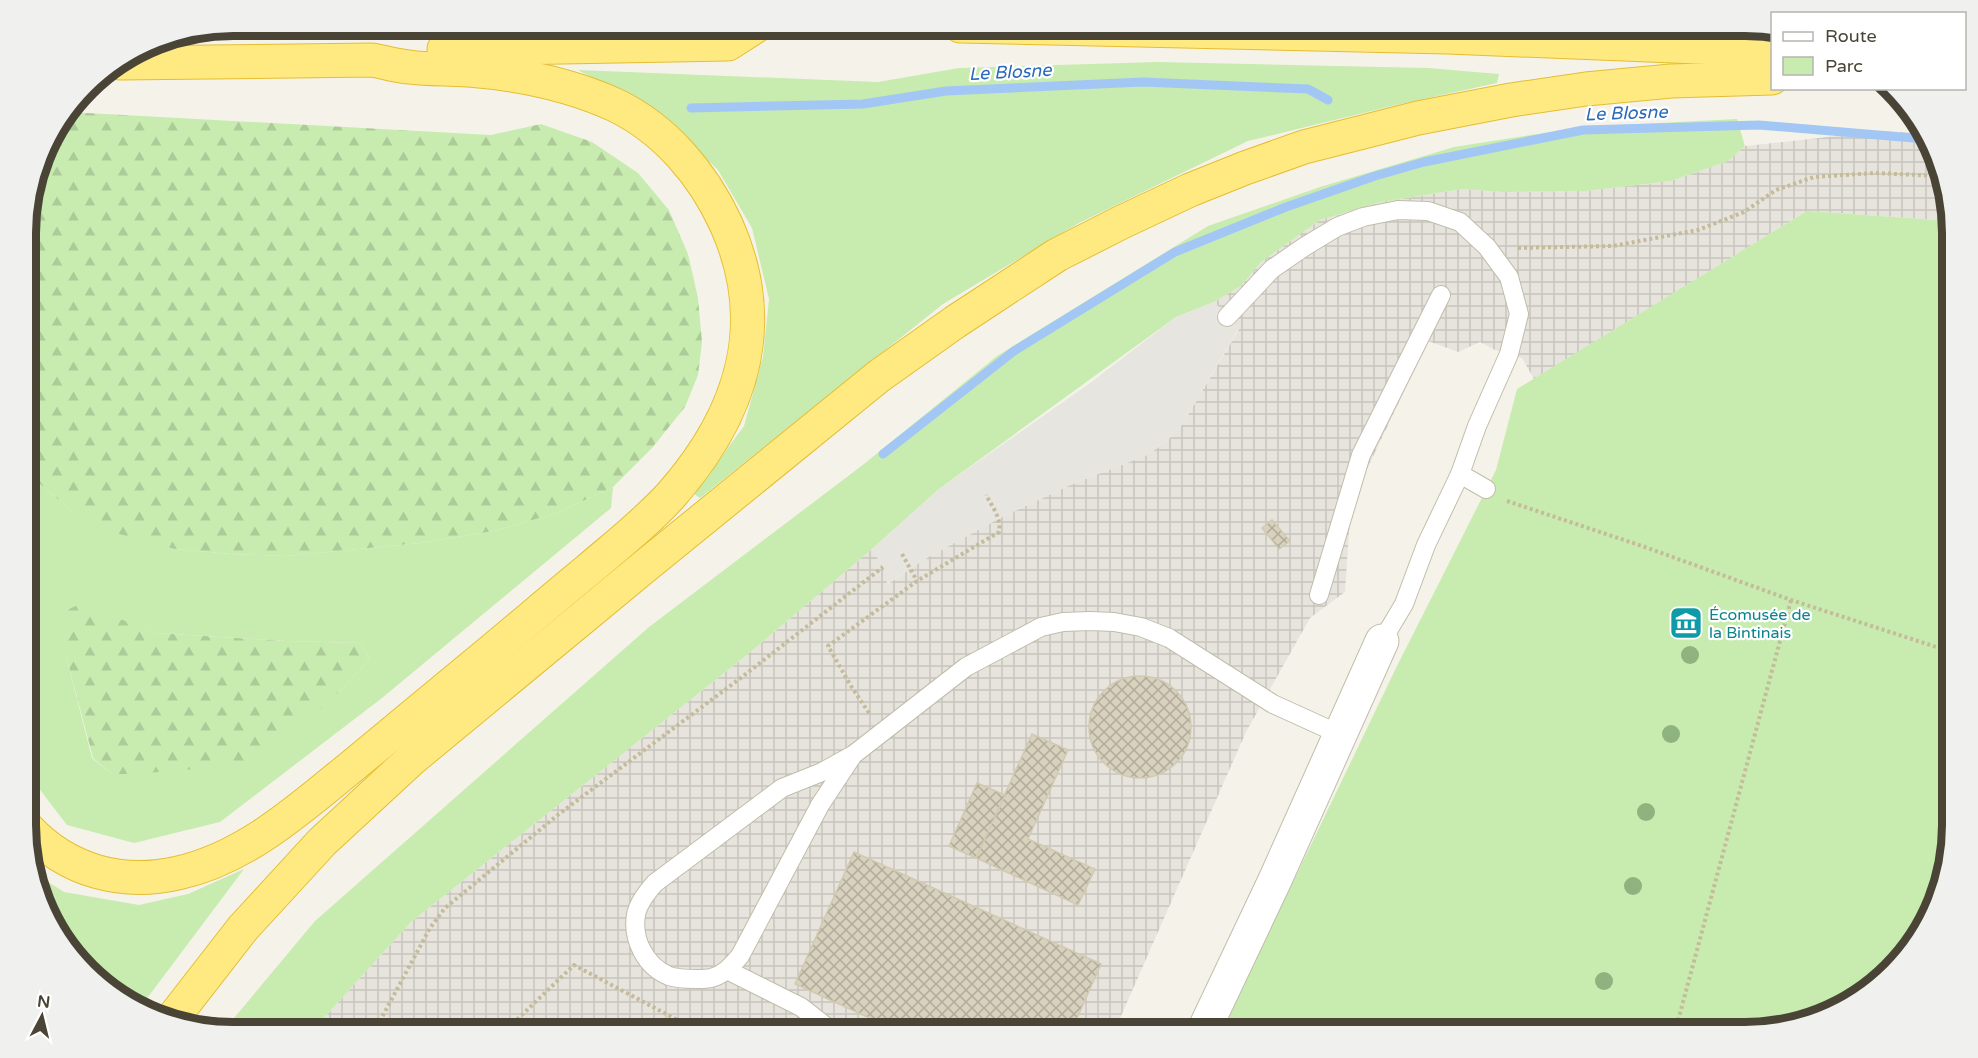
<svg xmlns="http://www.w3.org/2000/svg" width="1978" height="1058" font-family="'Varela Round',sans-serif">
<style>
.industrial{fill:url(#industrial-grid)}
.green{fill:#c8ebb0;fill-rule:evenodd}
.forest{fill:url(#forest-firs)}
.parking{fill:#e6e5e0}
.lines{fill:none;stroke-linecap:round;stroke-linejoin:round}
.stream{stroke:#a2c7f4;stroke-width:9}
.building{fill:url(#building-cross-hatch);stroke:#d2cab0;stroke-width:1.5}
.service-casing{stroke:#c1bdaa;stroke-width:20}
.minor-casing{stroke:#c1bdaa;stroke-width:35}
.trunk-casing{stroke:#e5bd32;stroke-width:35}
.path{stroke:#c4bb9b;stroke-width:4;stroke-dasharray:3 3;stroke-linecap:butt}
.service{stroke:#fff;stroke-width:18}
.minor{stroke:#fff;stroke-width:33}
.trunk{stroke:#ffea81;stroke-width:33}
.tree{fill:#8fb37e}
.labels{text-anchor:middle;stroke-width:4.5;stroke-linejoin:round;paint-order:stroke}
.culture-label{font-size:16px;fill:#0d838f;stroke:#fff;text-anchor:start}
.water-label{font-size:18px;font-style:italic;fill:#2969bb;stroke:#fff}
.rim{fill:none;stroke:#494436;stroke-width:8}
</style>
<defs>
<pattern id="industrial-grid" width="8" height="8" patternUnits="userSpaceOnUse" patternTransform="scale(1.5)"><rect width="8" height="8" fill="#e7e4dd"/><path d="M0 4h8M4 0v8" fill="none" stroke="#c8c5be"/></pattern>
<pattern id="forest-firs" width="22" height="20" patternUnits="userSpaceOnUse" patternTransform="scale(1.5)"><rect width="22" height="20" fill="#c8ebb0"/><path d="M5 1l3.5 6h-7zM16 11l3.5 6h-7z" fill="#adcb98"/></pattern>
<pattern id="building-cross-hatch" width="8" height="8" patternUnits="userSpaceOnUse" patternTransform="scale(1.5)"><rect width="8" height="8" fill="#d7d1bd"/><path d="M0 0l8 8M0 8l8-8" fill="none" stroke="#b0ab9a"/></pattern>
</defs>
<rect width="100%" height="100%" fill="#f5f3e9"/>
<!-- industrial -->
<polygon class="industrial" points="1882,131 1923,133 1951,206 1951,221 1807,211 1534,379 1522,358 1495,350 1480,342 1458,352 1428,341 1351,503 1345,592 1310,618 1246,732 1114,1032 311,1032 411,922 748,654 872,549 883,567 888,584 923,560 998,519 1070,485 1147,455 1166,442 1182,425 1239,329 1214,302 1241,286 1261,262 1320,220 1381,202 1463,189 1503,192 1584,191 1671,181 1728,161 1745,146"/>
<!-- green -->
<g class="green">
<polygon points="1157,62 1428,68 1499,74 1497,83 1396,105 1248,141 1079,223 943,304 700,498 694,494 744,426 763,357 769,299 752,228 718,170 656,111 608,87 578,70 878,82 959,68"/>
<polygon points="1737,119 1745,146 1728,161 1671,181 1585,191 1503,192 1463,189 1381,202 1320,220 1261,262 1241,286 1214,302 1176,317 939,489 872,549 748,654 411,922 311,1032 233,1032 224,1030 315,921 649,627 864,464 997,356 1208,226 1320,187 1454,147 1544,133 1620,125"/>
<polygon points="1807,211 1951,221 1952,825 1931,917 1860,998 1758,1032 1221,1032 1396,668 1496,470 1517,389"/>
<path d="M27,473L73,512L175,549L231,554L287,556L420,543L494,531L557,513L613,487L611,508L382,698L220,822L134,843L67,825L27,773ZM80,605L157,633L286,641L360,643L370,659L342,689L261,759L112,774L92,758L66,656Z"/>
<polygon points="244,869 139,1009 68,951 37,875 64,892 139,905 188,894"/>
</g>
<!-- forest -->
<g class="forest">
<polygon points="69,112 491,135 541,124 592,142 638,173 669,210 688,254 698,298 702,342 698,375 685,407 652,448 613,487 557,513 494,531 420,543 287,556 231,554 175,549 119,534 73,512 27,473 26,219 47,142"/>
<polygon points="80,604 157,633 286,641 360,643 370,659 342,689 262,759 218,767 135,774 112,774 93,758 66,656 63,612"/>
</g>
<!-- parking -->
<polygon class="parking" points="1214,302 1239,328 1182,425 1166,442 1147,455 1070,485 998,519 923,560 887,584 883,567 872,549 939,489 1090,383 1176,317"/>
<g class="lines">
<!-- stream -->
<g class="stream">
<polyline points="691,108 863,104 946,91 1143,82 1308,89 1328,100"/>
<polyline points="883,454 1014,351 1175,252 1286,207 1375,176 1424,162 1583,130 1759,125 1925,139"/>
</g>
</g>
<!-- building -->
<g class="building">
<polygon points="1272,520 1290,541 1279,549 1262,528"/>
<circle cx="1140" cy="727" r="51"/>
<polygon points="1032,734 1068,750 1028,839 1095,869 1078,905 976,858"/>
<polygon points="977,783 1005,795 976,858 949,846"/>
<polygon points="854,852 1101,964 1071,1032 900,1032 795,984"/>
</g>
<g class="lines">
<!-- service casing -->
<g class="service-casing">
<g id="service">
<polyline points="1227,317 1272,269 1304,247 1337,227 1363,217 1398,210 1428,211 1460,222 1487,247 1509,277 1519,314 1509,354 1477,426 1460,474 1426,545 1404,604 1382,641"/>
<polyline points="1460,474 1486,489"/>
<polyline points="1319,595 1361,455 1441,295"/>
<path d="M853,755L820,805L740,956C732,965 724,975 711,978C707,979 701,979 697,979C689,979 677,979 669,976C645,966 632,939 636,915C638,903 647,892 655,883L782,788L822,772L853,755L966,667L1041,627L1063,622L1090,621L1114,622L1141,627L1169,638L1273,704L1339,734"/>
<polyline points="727,970 801,1007 833,1032"/>
</g>
</g>
<!-- minor casing -->
<g class="minor-casing">
<polyline id="minor" points="1203,1032 1275,880 1382,641"/>
</g>
<!-- trunk casing -->
<g class="trunk-casing">
<g id="trunk">
<polyline points="960,26 1447,37 1772,50"/>
<polyline points="444,49 728,44 756,26"/>
<path d="M27,828C67,871 122,886 178,873C247,858 303,806 356,763C395,731 433,699 472,667C511,635 549,602 588,570C616,546 647,522 672,494C742,414 771,324 726,224C703,174 665,129 615,105C569,84 519,74 469,70C449,68 429,70 409,67C396,66 384,62 372,60L120,63"/>
<polyline points="173,1018 243,928 322,842 413,758 644,567 879,376 955,322 1057,255 1122,222 1190,190 1245,168 1304,147 1418,118 1511,100 1586,89 1671,81 1772,78"/>
</g>
</g>
<!-- path -->
<g class="path">
<polyline points="1518,248 1613,246 1698,230 1744,212 1776,190 1814,177 1875,173 1939,176"/>
<polyline points="1507,501 1645,547 1791,600 1952,652"/>
<polyline points="902,554 917,581"/>
<path d="M869,713L851,686L828,646L917,581L999,532C1002,519 992,506 986,495"/>
<polyline points="374,1032 430,928 445,908 559,814 742,677 883,567"/>
<polyline points="504,1032 574,965 700,1032"/>
<polyline points="1675,1032 1791,600"/>
</g>
<!-- service -->
<use href="#service" class="service"/>
<!-- minor -->
<use href="#minor" class="minor"/>
<!-- trunk -->
<use href="#trunk" class="trunk"/>
</g>
<!-- trees -->
<g class="tree">
<circle cx="1690" cy="655" r="9"/>
<circle cx="1671" cy="734" r="9"/>
<circle cx="1646" cy="812" r="9"/>
<circle cx="1633" cy="886" r="9"/>
<circle cx="1604" cy="981" r="9"/>
</g>
<!-- icons -->
<defs>
<g id="museum-square" transform="scale(1.725)"><rect x="-9" y="-9" width="18" height="18" rx="4" fill="#0f9aa8" stroke="#fff"/><path d="M0-6L6-3V-2H-6V-3ZM-5-1h2V3h-2ZM-1-1h2V3h-2ZM3-1h2V3H3ZM-6 4H6V6H-6Z" fill="#fff"/></g>
</defs>
<g fill-rule="evenodd">
<use href="#museum-square" x="1686" y="623"/>
</g>
<g class="labels">
<!-- culture labels -->
<g class="culture-label">
<text x="1709" y="620">Écomusée de<tspan x="1709" dy="18">la Bintinais</tspan></text>
</g>
<!-- water labels -->
<g class="water-label">
<text transform="translate(1010 72) rotate(-3)" y="6">Le Blosne</text>
<text transform="translate(1626 113) rotate(-2)" y="6">Le Blosne</text>
</g>
</g>
<!-- crop -->
<path d="M0 0H1978V1058H0ZM233 36H1745A197 197 0 0 1 1942 233V825A197 197 0 0 1 1745 1022H233A197 197 0 0 1 36 825V233A197 197 0 0 1 233 36Z" fill="#f0f0ef" fill-rule="evenodd"/>
<path class="rim" d="M233 36H1745A197 197 0 0 1 1942 233V825A197 197 0 0 1 1745 1022H233A197 197 0 0 1 36 825V233A197 197 0 0 1 233 36Z"/>
<!-- legend -->
<rect x="1771" y="12" width="195" height="78" fill="#ffffff" stroke="#b6b4af" stroke-width="1.5"/>
<rect x="1783" y="32" width="30" height="9" fill="#ffffff" stroke="#b6b4af" stroke-width="1.5"/>
<text x="1825" y="42" font-size="18" fill="#494436">Route</text>
<rect x="1783" y="57" width="30" height="18" fill="#c8ebb0" stroke="#b6b4af" stroke-width="1.5"/>
<text x="1825" y="72" font-size="18" fill="#494436">Parc</text>
<!-- north arrow -->
<g transform="translate(42 1016) rotate(7)" stroke="#ffffff" stroke-width="4.5" paint-order="stroke">
<path d="M0-4.5L10 22L0 15L-10 22Z" fill="#494436"/>
<text y="-9" font-size="16" font-weight="bold" text-anchor="middle" fill="#494436">N</text>
</g>
</svg>
